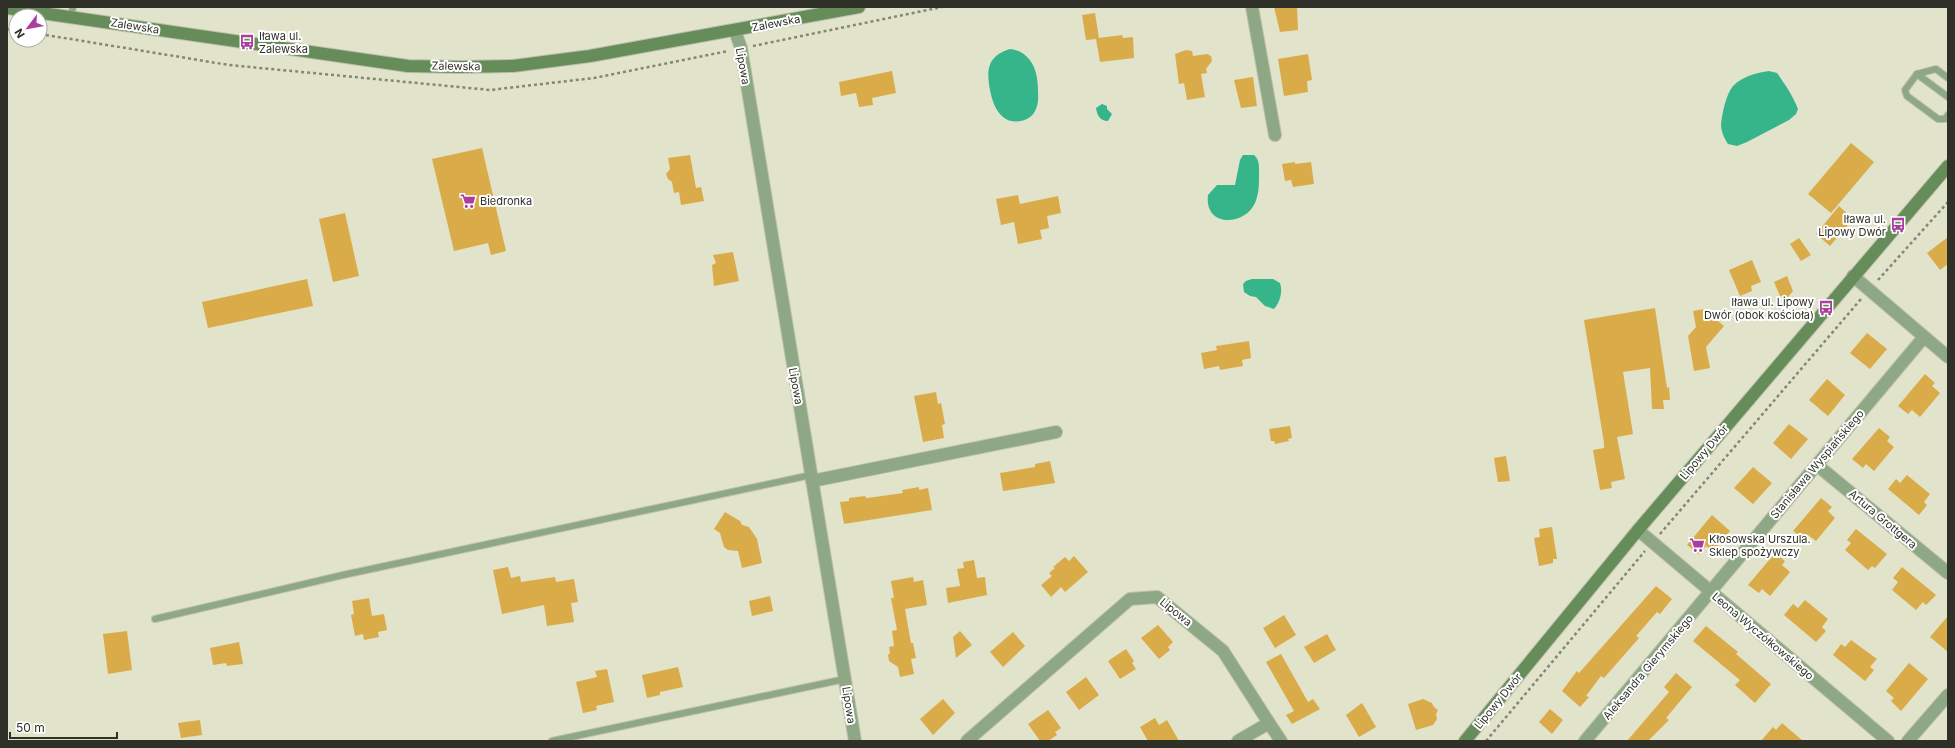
<svg xmlns="http://www.w3.org/2000/svg" width="1955" height="748" font-family="Inter,sans-serif">
<style>
.water{fill:#36b58a}
.building{fill:#daac49}
.lines{fill:none;stroke-linecap:round;stroke-linejoin:round}
.lane-casing{stroke:#bdbfaa;stroke-width:8}
.street-casing{stroke:#bdbfaa;stroke-width:14}
.secondary-casing{stroke:#bdbfaa;stroke-width:14}
.path{stroke:#848676;stroke-width:2.5;stroke-dasharray:3 3;stroke-linecap:butt}
.lane{stroke:#8ea886;stroke-width:6}
.street{stroke:#8ea886;stroke-width:12}
.secondary{stroke:#658c59;stroke-width:12}
.labels{text-anchor:middle;stroke-width:4;stroke-linejoin:round;paint-order:stroke}
.street-label{font-size:11px;fill:#2f3027;stroke:#fff}
.poi-label{font-size:11px;fill:#2f3027;stroke:#fff;text-anchor:start}
</style>
<rect width="100%" height="100%" fill="#e1e3cb"/>
<!-- water -->
<g class="water">
<path d="M1010,49C1031,52 1038,70 1038,90C1038,97 1039,104 1035,111C1030,122 1012,125 1003,117C995,110 992,100 990,90C986,69 988,56 1010,49Z"/>
<path d="M1769,71L1777,73C1785,84 1793,96 1798,109L1796,114L1789,120L1747,142L1737,146L1728,144C1724,138 1721,131 1721,124C1722,114 1726,94 1733,86C1743,76 1756,73 1769,71Z"/>
<path d="M1102,104L1107,106V109L1112,114L1108,121C1100,121 1097,115 1096,108Z"/>
<path d="M1243,155H1254C1260,160 1259,168 1259,175C1259,184 1259,194 1255,203C1245,226 1204,228 1208,195L1217,185H1235L1240,160Z"/>
<path d="M1252,279H1273L1280,283C1283,291 1280,303 1274,309L1265,306L1256,297L1250,296L1244,292L1243,284L1246,281Z"/>
</g>
<!-- building -->
<g class="building">
<polygon points="1274,7 1297,7 1298,30 1280,32"/>
<polygon points="1095,13 1099,38 1122,35 1123,38 1133,37 1134,58 1100,62 1096,39 1086,40 1082,15"/>
<polygon points="1186,50 1192,51 1193,56 1207,54 1211,56 1212,61 1206,69 1207,73 1201,74 1205,97 1187,100 1184,83 1179,84 1175,54"/>
<polygon points="1308,54 1312,80 1307,81 1308,92 1284,96 1278,59"/>
<polygon points="892,71 896,93 872,98 873,105 859,107 856,93 841,96 839,82"/>
<polygon points="1253,77 1257,106 1241,108 1234,80"/>
<polygon points="1851,143 1874,162 1831,213 1808,194"/>
<polygon points="482,148 506,251 491,255 488,243 454,251 432,159"/>
<polygon points="690,155 696,188 701,187 704,201 681,205 679,192 674,193 672,182 668,179 666,174 670,169 668,158"/>
<polygon points="1295,162 1295,164 1311,162 1314,184 1293,187 1291,180 1285,181 1282,164"/>
<polygon points="1018,195 1020,204 1058,196 1061,213 1047,216 1049,228 1040,230 1042,239 1018,244 1014,222 1001,225 996,199"/>
<polygon points="1839,206 1853,219 1830,246 1816,234"/>
<polygon points="345,213 359,276 333,282 319,219"/>
<polygon points="1948,237 1948,264 1940,270 1927,253"/>
<polygon points="1799,238 1811,255 1801,261 1790,244"/>
<polygon points="733,252 739,281 714,286 712,265 716,263 713,255"/>
<polygon points="1752,260 1761,282 1751,286 1752,291 1740,296 1729,270"/>
<polygon points="1787,276 1793,291 1788,297 1780,296 1774,282"/>
<polygon points="307,279 313,306 208,328 202,302"/>
<polygon points="1655,308 1667,388 1669,387 1670,400 1663,400 1664,409 1652,409 1650,368 1623,372 1633,434 1617,437 1625,479 1611,482 1612,488 1600,490 1593,450 1604,448 1604,443 1584,320"/>
<polygon points="1704,309 1724,326 1706,347 1710,368 1694,371 1688,336 1696,327 1693,311"/>
<polygon points="1867,333 1887,349 1870,369 1850,353"/>
<polygon points="1249,341 1251,358 1242,360 1243,366 1220,370 1219,366 1204,369 1201,353 1217,350 1216,346"/>
<polygon points="1925,374 1935,383 1932,386 1940,393 1920,417 1912,410 1908,414 1898,406"/>
<polygon points="1827,379 1845,395 1828,416 1809,400"/>
<polygon points="936,392 938,404 941,403 945,424 942,425 944,438 923,442 914,396"/>
<polygon points="1789,424 1808,439 1791,459 1773,443"/>
<polygon points="1290,426 1292,438 1288,439 1289,441 1275,444 1274,441 1271,441 1269,429"/>
<polygon points="1879,428 1890,437 1887,441 1894,447 1874,471 1866,464 1863,468 1852,459"/>
<polygon points="1506,456 1510,481 1498,482 1494,458"/>
<polygon points="1050,461 1055,483 1003,491 1000,473 1035,467 1035,464"/>
<polygon points="1753,467 1772,483 1753,504 1734,488"/>
<polygon points="1907,475 1930,494 1924,502 1927,505 1919,515 1888,489 1896,479 1900,483"/>
<polygon points="919,487 919,490 928,488 932,510 844,524 840,502 849,501 849,498 865,496 866,498 875,497 903,493 902,490"/>
<polygon points="1821,498 1832,507 1828,511 1835,518 1816,541 1808,535 1804,539 1793,531"/>
<polygon points="725,512 740,521 742,525 749,527 757,539 762,563 742,568 738,551 728,550 724,547 720,533 714,529"/>
<polygon points="1712,515 1730,531 1713,552 1706,546 1699,554 1687,545"/>
<polygon points="1552,527 1557,559 1553,559 1553,563 1539,566 1534,538 1540,537 1539,529"/>
<polygon points="1856,529 1887,554 1875,568 1872,566 1868,570 1845,550 1851,543 1847,540"/>
<polygon points="1775,553 1785,561 1782,565 1790,572 1770,596 1762,589 1759,593 1748,585"/>
<polygon points="1074,556 1088,572 1065,592 1061,587 1051,597 1041,585 1052,576 1049,573 1055,568 1053,567 1065,557 1069,561"/>
<polygon points="974,560 977,578 985,577 987,595 948,603 946,588 960,586 957,569 964,568 963,562"/>
<polygon points="508,567 511,578 520,576 521,582 555,577 556,582 574,579 578,602 571,603 574,622 547,626 544,605 502,614 493,570"/>
<polygon points="1902,567 1936,595 1926,605 1923,602 1916,610 1892,590 1898,582 1893,578"/>
<polygon points="913,577 914,582 923,580 927,605 905,609 911,643 913,643 916,658 911,659 914,674 900,677 898,667 889,661 888,655 890,653 889,647 894,646 892,631 897,630 891,598 894,598 891,581"/>
<polygon points="1656,586 1672,599 1660,614 1657,612 1636,636 1639,638 1604,678 1601,676 1586,696 1589,697 1580,707 1562,691 1577,671 1579,673"/>
<polygon points="770,596 773,611 752,616 749,601"/>
<polygon points="369,598 372,616 384,614 387,630 378,632 379,637 364,640 363,634 355,636 351,615 354,614 352,601"/>
<polygon points="1805,600 1828,619 1822,627 1826,631 1816,642 1784,615 1793,604 1798,608"/>
<polygon points="1284,615 1296,635 1275,648 1263,628"/>
<polygon points="1948,616 1948,652 1930,637"/>
<polygon points="1158,625 1173,642 1168,647 1170,650 1159,659 1141,638"/>
<polygon points="1706,626 1738,652 1736,654 1771,684 1755,703 1735,685 1740,680 1693,641"/>
<polygon points="127,631 132,670 108,674 103,634"/>
<polygon points="960,631 972,645 956,658 953,637"/>
<polygon points="1013,632 1025,646 1003,667 990,652"/>
<polygon points="1327,634 1336,650 1314,663 1304,647"/>
<polygon points="1851,640 1877,659 1870,667 1874,670 1865,681 1833,655 1841,644 1845,647"/>
<polygon points="239,642 243,664 227,666 226,663 213,665 210,648"/>
<polygon points="1126,649 1134,661 1132,663 1136,669 1120,679 1108,661"/>
<polygon points="1281,654 1308,702 1313,699 1320,709 1292,724 1286,715 1294,711 1266,662"/>
<polygon points="1909,663 1928,679 1901,711 1891,701 1894,698 1886,691"/>
<polygon points="678,667 683,687 660,692 660,695 647,698 642,675"/>
<polygon points="607,669 614,702 596,706 597,710 583,713 576,682 597,677 595,671"/>
<polygon points="1676,673 1692,687 1666,718 1669,720 1648,741 1627,741 1669,692 1664,687"/>
<polygon points="1086,677 1099,695 1079,710 1066,692"/>
<polygon points="943,699 955,713 933,735 920,719"/>
<polygon points="1423,699 1432,703 1434,707 1438,710 1436,714 1437,719 1433,725 1416,730 1408,704"/>
<polygon points="1362,703 1376,727 1359,737 1346,715"/>
<polygon points="1550,709 1563,720 1552,734 1539,722"/>
<polygon points="1048,710 1061,728 1055,732 1057,735 1048,741 1040,741 1028,724"/>
<polygon points="1155,718 1159,725 1167,720 1179,741 1148,741 1140,727"/>
<polygon points="200,720 202,735 181,738 178,723"/>
<polygon points="1782,723 1803,741 1761,741 1773,727 1776,730"/>
</g>
<g class="lines">
<!-- lane casing -->
<g class="lane-casing">
<g id="lane">
<polyline points="71,17 73,7"/>
<polyline points="1917,74 1936,69 1948,78"/>
<polyline points="1948,97 1917,74 1905,90 1907,96 1938,119 1945,119 1948,115"/>
<polyline points="155,619 343,575 811,475"/>
<polyline points="552,741 845,679"/>
</g>
</g>
<!-- street casing -->
<g class="street-casing">
<g id="street">
<polyline points="1252,7 1275,135"/>
<polyline points="735,31 741,48 855,741"/>
<polyline points="1853,276 1948,357"/>
<polyline points="1817,465 1948,573"/>
<polyline points="812,481 1056,432"/>
<polyline points="1638,530 1888,741"/>
<polyline points="967,741 1130,599 1157,597 1223,651 1269,723"/>
<polyline points="1238,741 1269,723 1281,741"/>
<polyline points="1585,741 1924,337"/>
<polyline points="1908,741 1948,695"/>
</g>
</g>
<!-- secondary casing -->
<g class="secondary-casing">
<g id="secondary">
<polyline points="7,8 408,66 461,67 513,66 590,56 859,7"/>
<polyline points="1465,741 1638,530 1948,166"/>
</g>
</g>
<!-- path -->
<g class="path">
<polyline points="7,29 16,31"/>
<polyline points="40,34 229,65 490,90 594,78 728,51"/>
<polyline points="753,46 942,7"/>
<polyline points="1878,280 1948,202"/>
<polyline points="1660,534 1861,299"/>
<polyline points="1486,741 1645,551"/>
</g>
<!-- lane -->
<use href="#lane" class="lane"/>
<!-- street -->
<use href="#street" class="street"/>
<!-- secondary -->
<use href="#secondary" class="secondary"/>
</g>
<!-- icons -->
<defs>
<g id="bus-bare" transform="scale(1.2)"><path d="M-5-6H5V4H4V6H2V4H-2V6H-4V4H-5ZM-3.5-4V0h7V-4ZM-3.5 1.2v1.5H-2V1.2ZM2 1.2v1.5H3.5V1.2Z" fill="#aa3d9d" stroke="#fff" stroke-width="2.5" paint-order="stroke"/></g>
<g id="supermarket-bare" transform="scale(1.2)"><path d="M-6-5.5h2.5l.6 2H6L4.5 2H-2.5L-4.4-4H-6ZM-1.5 3.2a1.3 1.3 0 1 0 .1 0ZM3 3.2a1.3 1.3 0 1 0 .1 0Z" fill="#aa3d9d" stroke="#fff" stroke-width="2.5" paint-order="stroke"/></g>
</defs>
<g fill-rule="evenodd">
<use href="#bus-bare" x="247" y="42"/>
<use href="#supermarket-bare" x="468" y="201"/>
<use href="#bus-bare" x="1898" y="225"/>
<use href="#bus-bare" x="1826" y="308"/>
<use href="#supermarket-bare" x="1697" y="545"/>
</g>
<g class="labels">
<!-- street labels -->
<g class="street-label">
<text transform="translate(776 23) rotate(-11)" y="4">Zalewska</text>
<text transform="translate(135 26) rotate(9)" y="4">Zalewska</text>
<text transform="translate(456 66) rotate(1)" y="4">Zalewska</text>
<text transform="translate(743 66) rotate(80)" y="4">Lipowa</text>
<text transform="translate(796 386) rotate(80)" y="4">Lipowa</text>
<text transform="translate(1704 452) rotate(-50)" y="4">Lipowy Dwór</text>
<text transform="translate(1817 464) rotate(-50)" y="4">Stanisława Wyspiańskiego</text>
<text transform="translate(1883 519) rotate(40)" y="4">Artura Grottgera</text>
<text transform="translate(1176 612) rotate(39)" y="4">Lipowa</text>
<text transform="translate(1763 636) rotate(40)" y="4">Leona Wyczółkowskiego</text>
<text transform="translate(1648 667) rotate(-50)" y="4">Aleksandra Gierymskiego</text>
<text transform="translate(1498 701) rotate(-51)" y="4">Lipowy Dwór</text>
<text transform="translate(849 705) rotate(81)" y="4">Lipowa</text>
</g>
<!-- poi labels -->
<g class="poi-label">
<text x="259" y="40">Iława ul.<tspan x="259" dy="13">Zalewska</tspan></text>
<text x="480" y="205">Biedronka</text>
<text x="1886" y="223" text-anchor="end">Iława ul.<tspan x="1886" dy="13">Lipowy Dwór</tspan></text>
<text x="1814" y="306" text-anchor="end">Iława ul. Lipowy<tspan x="1814" dy="13">Dwór (obok kościoła)</tspan></text>
<text x="1709" y="543">Kłosowska Urszula.<tspan x="1709" dy="13">Sklep spożywczy</tspan></text>
</g>
</g>
<!-- border -->
<rect width="1955" height="748" fill="none" stroke="#2f3027" stroke-width="16"/>
<!-- north arrow -->
<g transform="translate(28 28) rotate(238)"><circle r="19" fill="#ffffff" stroke="#acaca9"/>
<path d="M0-3L7 15L0 10L-7 15Z" fill="#aa3d9d"/>
<text y="-6" font-size="11" font-weight="bold" text-anchor="middle" fill="#2f3027">N</text>
</g>
<!-- scale -->
<path d="M10 732v6h107v-6" fill="none" stroke="#2f3027" stroke-width="2"/>
<text x="16" y="732" font-size="12" fill="#2f3027" stroke="#ffffff" stroke-width="3" paint-order="stroke">50 m</text>
</svg>
